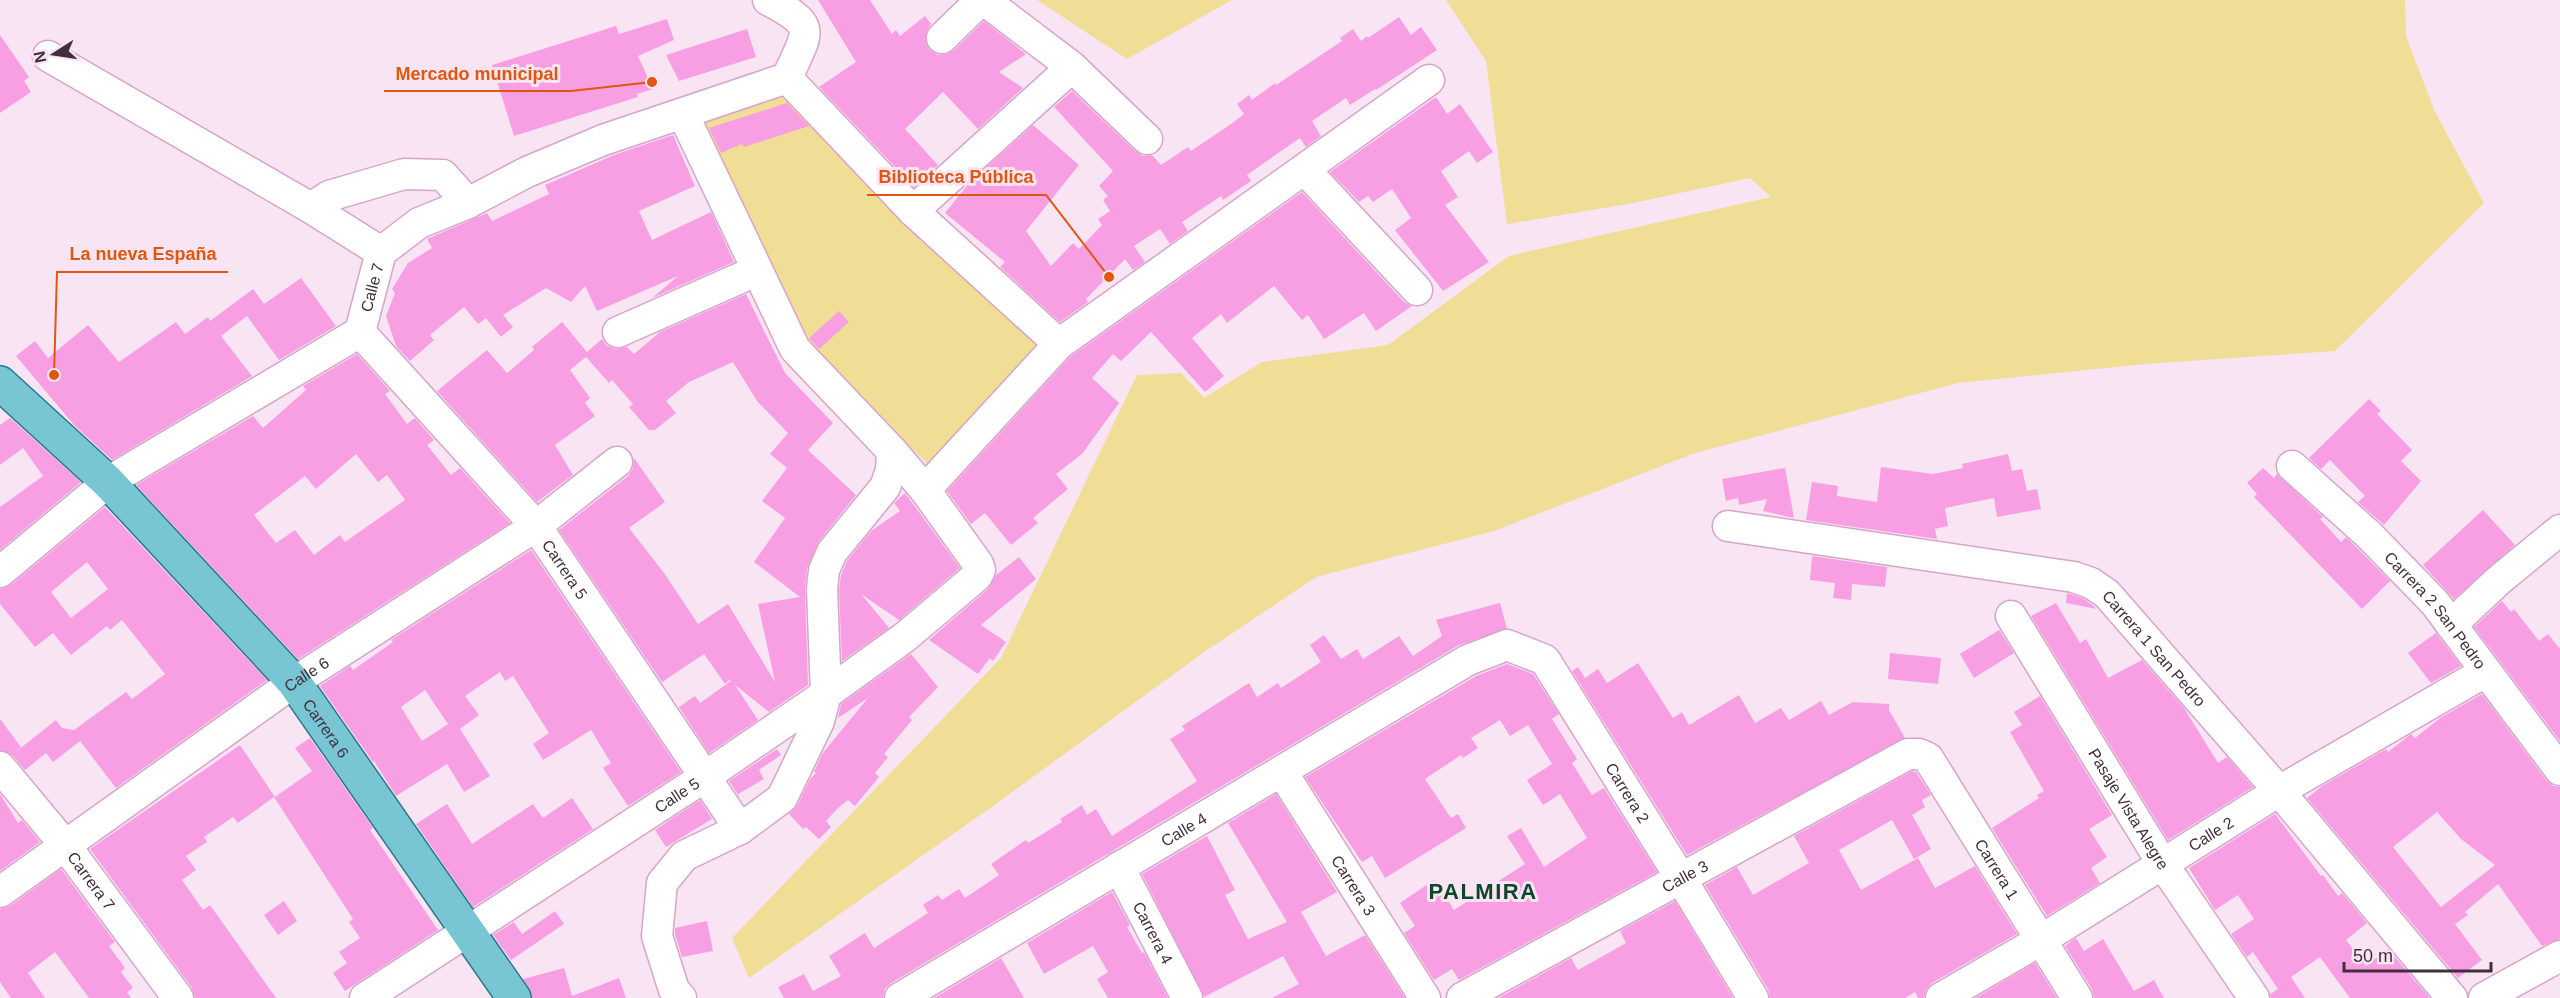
<svg xmlns="http://www.w3.org/2000/svg" width="2560" height="998" font-family="Helvetica,sans-serif">
<style>
.green{fill:#f0dd96}
.building{fill:#f89fe4;fill-rule:evenodd}
.lines{fill:none;stroke-linecap:round;stroke-linejoin:round}
.minor-casing{stroke:#d7a4ca;stroke-width:33}
.major-casing{stroke:#2b778d;stroke-width:36}
.minor{stroke:#fff;stroke-width:30}
.major{stroke:#78c5d4;stroke-width:33}
.labels{text-anchor:middle;stroke-width:6;stroke-linejoin:round;paint-order:stroke}
.street-label{font-size:16px;fill:#432e3e;stroke:#f9e4f3}
.district-label{font-size:22px;font-weight:bold;letter-spacing:1.5px;fill:#0b4728;stroke:#f9e4f3}
.leader{fill:none;stroke:#e0570e;stroke-width:2}
.callout-dot{fill:#e0570e;stroke:#f9e4f3;stroke-width:2}
.callout-label{font-size:18px;text-anchor:middle;font-weight:bold;fill:#e0570e;stroke:#f9e4f3;stroke-width:6;stroke-linejoin:round;paint-order:stroke}
</style>
<rect width="100%" height="100%" fill="#f9e4f3"/>
<!-- green -->
<g class="green">
<polygon points="1037,0 1232,0 1127,59"/>
<polygon points="1446,0 2405,0 2406,36 2435,112 2484,203 2335,351 2145,364 1958,383 1695,453 1494,531 1316,577 1200,655 1000,801 749,978 732,938 1001,658 1137,375 1181,373 1204,398 1262,362 1388,345 1509,256 1771,197 1750,178 1633,203 1507,224 1486,61"/>
<polygon points="791,94 1046,339 929,465 800,342 699,124"/>
</g>
<!-- building -->
<g class="building">
<polygon points="818,0 870,0 892,34 896,30 900,36 925,16 931,24 926,33 926,43 930,50 938,55 947,54 954,50 984,21 1026,54 999,72 1023,88 978,129 943,92 905,129 938,165 914,187 819,87 856,62"/>
<polygon points="1399,17 1411,35 1421,27 1437,50 1376,90 1375,89 1350,105 1346,98 1312,121 1321,136 1306,147 1300,138 1254,170 1247,175 1251,181 1223,200 1221,196 1182,222 1188,231 1170,244 1160,229 1134,246 1145,262 1133,270 1125,259 1086,299 1088,302 1060,322 1000,267 1005,262 945,213 970,182 1033,125 1079,165 1026,231 1051,266 1073,243 1079,249 1102,225 1098,219 1110,211 1103,200 1108,196 1099,186 1113,171 1054,107 1072,91 1135,151 1143,156 1152,155 1161,165 1188,147 1191,151 1231,124 1244,114 1237,104 1249,95 1252,100 1275,83 1276,85 1342,41 1340,38 1353,29 1361,41 1367,36 1368,38"/>
<polygon points="667,19 674,40 638,56 653,89 637,94 638,97 514,136 492,65 616,26 619,34"/>
<polygon points="747,29 756,57 679,81 666,55"/>
<polygon points="0,35 29,77 24,81 31,92 0,113"/>
<polygon points="1436,97 1447,114 1460,104 1493,152 1477,163 1469,151 1441,171 1458,197 1445,205 1489,262 1443,291 1395,230 1411,218 1392,189 1373,202 1368,196 1359,202 1330,172"/>
<polygon points="787,103 809,126 744,147 742,144 721,153 709,128"/>
<polygon points="673,135 695,186 639,211 652,240 711,212 734,262 652,298 678,276 597,311 585,286 571,302 546,288 503,315 513,327 501,337 486,318 478,324 464,307 430,335 434,340 410,361 396,346 386,316 395,293 392,289 408,263 432,248 427,239 487,213 492,221 549,194 545,185 614,155"/>
<polygon points="1302,192 1404,302 1412,306 1376,331 1364,313 1324,339 1308,315 1302,320 1274,286 1227,323 1221,314 1192,338 1224,376 1205,392 1151,332 1121,361 1113,354 1092,378 1119,403 1082,454 1056,474 1068,489 1033,518 1038,523 1011,545 985,513 971,524 947,491 1070,357"/>
<polygon points="301,278 336,326 279,360 247,316 221,336 252,376 112,460 74,425 16,356 35,341 48,358 88,325 119,362 176,322 185,334 208,317 210,321 253,289 264,304"/>
<polygon points="746,294 785,373 833,423 808,450 856,495 819,541 807,568 805,590 808,685 769,712 735,685 758,720 709,753 679,707 695,696 700,703 731,681 729,680 725,684 704,654 662,682 559,530 628,476 633,468 634,458 665,502 629,528 664,573 698,624 728,604 775,682 758,604 800,597 754,562 785,518 762,501 787,468 770,454 788,433 757,401 733,362 689,382 666,401 676,413 655,430 649,430 629,407 633,404 612,380 609,383 586,357 570,370 590,398 585,403 595,416 555,445 573,475 537,502 437,391 487,350 507,373 534,350 532,347 562,322 587,352 602,339 607,346 616,349 627,347 634,354 660,332"/>
<polygon points="839,311 849,322 819,349 809,338"/>
<path d="M357,354L390,391L385,394L407,424L415,418L434,440L427,445L451,475L460,468L510,523L298,659L136,485L253,416L263,428L306,390L303,386ZM356,454L378,482L387,475L405,500L345,542L340,535L314,555L295,530L276,543L254,515L305,476L316,489Z"/>
<polygon points="2369,399 2381,411 2377,414 2412,450 2401,461 2421,481 2384,525 2358,502 2365,496 2330,460 2321,469 2309,458"/>
<polygon points="10,418 81,482 0,550 0,507 43,476 23,448 0,465 0,425"/>
<polygon points="2008,454 2012,471 2022,469 2027,491 2037,489 2041,509 1997,517 1994,498 1945,508 1948,526 1935,529 1937,539 1806,520 1812,482 1838,486 1837,496 1877,502 1881,467 1933,474 1963,468 1962,464"/>
<polygon points="1785,468 1794,518 1763,511 1767,499 1739,505 1738,498 1726,501 1722,479"/>
<polygon points="2263,468 2274,478 2277,474 2323,517 2320,519 2341,542 2346,537 2390,581 2362,609 2254,497 2257,494 2247,483"/>
<polygon points="905,493 960,568 899,620 861,594 889,628 842,661 839,590 841,575 847,561 871,531 900,511 894,503"/>
<path d="M105,507L267,680L116,788L80,741L53,762L46,753L25,770L13,756L0,750V719L21,747L13,754L56,720L62,728L74,730L126,692L132,699L165,674L122,620L110,630L107,626L71,655L53,633L35,647L0,604V589L11,585ZM87,562L108,589L71,618L51,592Z"/>
<polygon points="2483,510 2515,545 2454,599 2423,565"/>
<path d="M531,550L681,772L628,806L603,768L611,763L591,730L543,760L533,744L549,733L513,676L505,681L500,672L465,696L479,715L460,729L490,776L464,792L447,764L396,796L374,761L373,762L320,686L350,666L353,670L393,642L391,640ZM425,690L448,724L422,741L401,707Z"/>
<polygon points="1812,556 1887,567 1885,587 1852,584 1851,600 1833,598 1835,583 1810,580"/>
<polygon points="1019,557 1036,579 981,625 1006,642 993,661 990,658 978,674 929,640 988,589 996,575"/>
<polygon points="2067,593 2083,598 2097,609 2066,603"/>
<polygon points="2502,601 2511,612 2514,609 2539,641 2548,634 2560,649 2560,741 2474,627"/>
<polygon points="1500,603 1507,629 1459,645 891,983 885,989 883,998 784,998 778,987 804,974 813,991 841,976 829,956 865,933 874,948 928,913 923,905 938,895 942,900 959,889 965,898 999,875 991,864 1026,840 1028,843 1062,822 1060,819 1082,805 1087,815 1096,809 1112,836 1197,781 1170,739 1185,730 1182,726 1249,683 1257,697 1278,683 1281,688 1321,662 1310,645 1324,635 1341,659 1357,649 1363,659 1399,636 1413,656 1442,636 1436,620"/>
<polygon points="2056,603 2080,643 2086,639 2108,678 2142,660 2184,708 2218,763 2227,757 2253,787 2168,840 2031,616"/>
<polygon points="1999,630 2014,653 1974,678 1960,654"/>
<polygon points="2436,633 2461,666 2431,683 2408,653"/>
<polygon points="1890,653 1941,658 1938,684 1888,679"/>
<polygon points="911,654 938,687 909,717 912,720 884,754 888,757 875,773 879,777 855,806 848,800 837,809 826,821 831,827 819,839 806,827 803,829 789,814 797,806 810,779 816,773 814,772 822,754 868,698 838,718 841,704"/>
<polygon points="1638,663 1673,718 1682,712 1689,725 1739,695 1755,723 1781,708 1789,720 1821,701 1829,715 1853,702 1889,704 1889,710 1905,738 1687,855 1572,671 1578,667 1585,678 1598,669 1607,683"/>
<polygon points="1507,664 1533,674 1559,714 1552,719 1577,759 1572,763 1592,795 1604,788 1657,872 1459,980 1452,969 1434,980 1404,933 1415,926 1400,903 1434,880 1454,910 1525,864 1507,836 1521,828 1544,867 1587,838 1560,794 1543,805 1527,780 1552,764 1528,725 1510,736 1500,720 1471,738 1478,748 1463,758 1461,755 1425,779 1451,818 1458,814 1466,828 1385,878 1372,856 1362,862 1305,777 1476,676"/>
<path d="M2482,694L2546,780L2553,786L2560,787V939L2542,946L2498,884L2465,912L2468,915L2455,924L2482,960L2458,978L2307,798L2322,786L2386,749L2388,752L2411,734L2415,738L2440,718ZM2437,812L2461,839L2495,865L2441,907L2393,847Z"/>
<polygon points="2040,696 2112,815 2089,829 2107,857 2091,868 2100,883 2047,916 1992,828 2039,798 2037,795 2044,791 2010,732 2022,725 2014,712"/>
<polygon points="310,738 373,828 370,830 438,930 345,991 333,973 347,963 339,952 360,938 349,922 353,919 274,797 238,823 233,817 204,837 207,842 186,856 196,870 182,880 203,910 210,905 276,998 195,998 192,988 90,849 240,745 275,797 312,771 295,748"/>
<polygon points="777,749 781,755 759,770 764,779 738,794 740,798 729,781"/>
<polygon points="1912,771 1916,772 1931,795 1922,800 1925,807 1912,815 1931,849 1914,859 1892,820 1839,850 1861,890 1918,858 1935,888 1975,866 2017,934 1932,983 1926,990 1924,998 1918,998 1915,992 1905,998 1770,998 1768,989 1705,885 1737,867 1753,895 1809,863 1794,836"/>
<polygon points="0,794 18,823 22,820 40,842 0,871"/>
<polygon points="1276,794 1337,892 1301,912 1326,956 1365,935 1405,998 1272,998 1299,984 1283,956 1204,997 1142,874 1207,836 1235,890 1225,895 1248,939 1287,922 1228,823"/>
<polygon points="572,798 593,829 473,907 416,824 447,804 472,844 533,804 543,818"/>
<polygon points="700,800 712,819 666,847 655,830"/>
<polygon points="2275,814 2321,876 2323,875 2338,896 2342,893 2367,923 2346,940 2366,966 2388,949 2430,998 2350,998 2320,957 2291,977 2305,998 2271,998 2270,994 2278,989 2253,952 2247,957 2231,934 2254,919 2238,895 2215,910 2189,868"/>
<polygon points="61,869 115,942 109,946 125,968 121,972 133,988 127,992 131,998 89,998 55,952 28,973 45,998 11,998 0,982 0,909 10,906"/>
<polygon points="1112,892 1130,925 1127,927 1142,953 1144,952 1168,998 1108,998 1097,979 1108,972 1093,946 1044,974 1027,943"/>
<polygon points="284,901 297,921 278,935 264,915"/>
<polygon points="1675,901 1733,998 1498,998 1571,958 1578,970 1626,943 1620,931"/>
<polygon points="555,911 564,924 511,960 493,935 514,922 522,934"/>
<polygon points="707,921 713,951 682,957 675,934 675,928"/>
<polygon points="2076,938 2084,951 2103,939 2134,991 2154,980 2164,998 2094,998 2092,989 2065,946"/>
<polygon points="1001,958 1024,998 934,998"/>
<polygon points="2035,963 2057,998 1975,998"/>
<polygon points="564,968 572,996 619,978 626,998 532,998 523,979"/>
</g>
<g class="lines">
<!-- minor casing -->
<g class="minor-casing">
<g id="minor">
<path d="M768,0C819,27 808,30 787,78"/>
<polyline points="984,0 1072,67 1147,139"/>
<polyline points="942,38 981,0"/>
<polyline points="48,56 311,208 381,252"/>
<polyline points="787,78 913,211 1059,344"/>
<polyline points="1305,170 1417,290"/>
<polyline points="311,208 329,196 404,174 443,175 468,203"/>
<polyline points="913,211 1072,67"/>
<path id="s1" d="M360,332L536,526L740,829"/>
<polyline points="618,332 756,271"/>
<path id="s2" d="M2292,466L2369,535L2435,603L2560,770"/>
<polyline points="925,490 1059,344 1429,80"/>
<path id="s3" d="M1728,526L2074,577L2091,583L2107,594L2279,791L2452,998"/>
<path id="s4" d="M0,572L108,482L360,332L381,252L419,223L468,203L527,172L603,140L787,78"/>
<path id="s5" d="M2011,616L2162,863L2254,998"/>
<polyline points="2451,625 2499,580 2560,530"/>
<path id="s6" d="M0,767L65,845L178,998"/>
<path id="s7" d="M1282,772L1425,998"/>
<path id="s8" d="M1119,867L1187,998"/>
<path id="s9" d="M0,892L294,682L536,526L617,462"/>
<path id="s10" d="M365,998L706,776L826,694L905,637L977,576L980,570L978,564L925,490L892,451L795,349L683,114"/>
<polyline points="681,998 674,990 657,936 662,883 684,856 740,829 782,798 819,721 826,694 822,589 824,570 832,552 885,487 891,470 892,451"/>
<path id="s11" d="M900,998L1468,660L1507,645L1545,660L1680,877L1753,998"/>
<path id="s12" d="M1462,998L1908,754H1919L1928,758L2077,998"/>
<path id="s13" d="M1941,998L2041,940L2279,791L2485,672"/>
<polyline points="2484,998 2560,956"/>
</g>
</g>
<!-- major casing -->
<g class="major-casing">
<g id="major">
<path id="s14" d="M0,383L108,482L294,682L514,998"/>
</g>
</g>
<!-- minor -->
<use href="#minor" class="minor"/>
<!-- major -->
<use href="#major" class="major"/>
</g>
<g class="labels">
<!-- street labels -->
<g class="street-label">
<text dy="6" stroke="none"><textPath href="#s4" startOffset="480">Calle 7</textPath></text>
<text dy="6" stroke="none"><textPath href="#s1" startOffset="314">Carrera 5</textPath></text>
<text dy="6" stroke="none"><textPath href="#s2" startOffset="204">Carrera 2 San Pedro</textPath></text>
<text dy="6" stroke="none"><textPath href="#s3" startOffset="459">Carrera 1 San Pedro</textPath></text>
<text dy="6" stroke="none"><textPath href="#s9" startOffset="376">Calle 6</textPath></text>
<text dy="6" stroke="none"><textPath href="#s14" startOffset="476">Carrera 6</textPath></text>
<text dy="6" stroke="none"><textPath href="#s11" startOffset="900">Carrera 2</textPath></text>
<text dy="6" stroke="none"><textPath href="#s10" startOffset="372">Calle 5</textPath></text>
<text dy="6" stroke="none"><textPath href="#s5" startOffset="226">Pasaje Vista Alegre</textPath></text>
<text dy="6" stroke="none"><textPath href="#s11" startOffset="330">Calle 4</textPath></text>
<text dy="6" stroke="none"><textPath href="#s13" startOffset="316">Calle 2</textPath></text>
<text dy="6" stroke="none"><textPath href="#s12" startOffset="660">Carrera 1</textPath></text>
<text dy="6" stroke="none"><textPath href="#s12" startOffset="254">Calle 3</textPath></text>
<text dy="6" stroke="none"><textPath href="#s6" startOffset="146">Carrera 7</textPath></text>
<text dy="6" stroke="none"><textPath href="#s7" startOffset="134">Carrera 3</textPath></text>
<text dy="6" stroke="none"><textPath href="#s8" startOffset="74">Carrera 4</textPath></text>
</g>
<!-- district labels -->
<g class="district-label">
<text x="1483" y="899">PALMIRA</text>
</g>
</g>
<!-- callouts -->
<path class="leader" d="M652 82L571 91H384M1109 277L1046 195H867M54 375L57 272H228"/>
<g class="callout-dot">
<circle cx="652" cy="82" r="6"/>
<circle cx="1109" cy="277" r="6"/>
<circle cx="54" cy="375" r="6"/>
</g>
<g class="callout-label">
<text x="477" y="80">Mercado municipal</text>
<text x="956" y="183">Biblioteca Pública</text>
<text x="143" y="260">La nueva España</text>
</g>
<!-- north arrow -->
<g transform="translate(54 54) rotate(258)" stroke="#f9e4f3" stroke-width="4.5" paint-order="stroke">
<path d="M0-4.5L10 22L0 15L-10 22Z" fill="#432e3e"/>
<text y="-9" font-size="16" font-weight="bold" text-anchor="middle" fill="#432e3e">N</text>
</g>
<!-- scale -->
<path d="M2344 962v9h147v-9" fill="none" stroke="#432e3e" stroke-width="3"/>
<text x="2353" y="962" font-size="18" fill="#432e3e" stroke="#f9e4f3" stroke-width="4.5" paint-order="stroke">50 m</text>
</svg>
